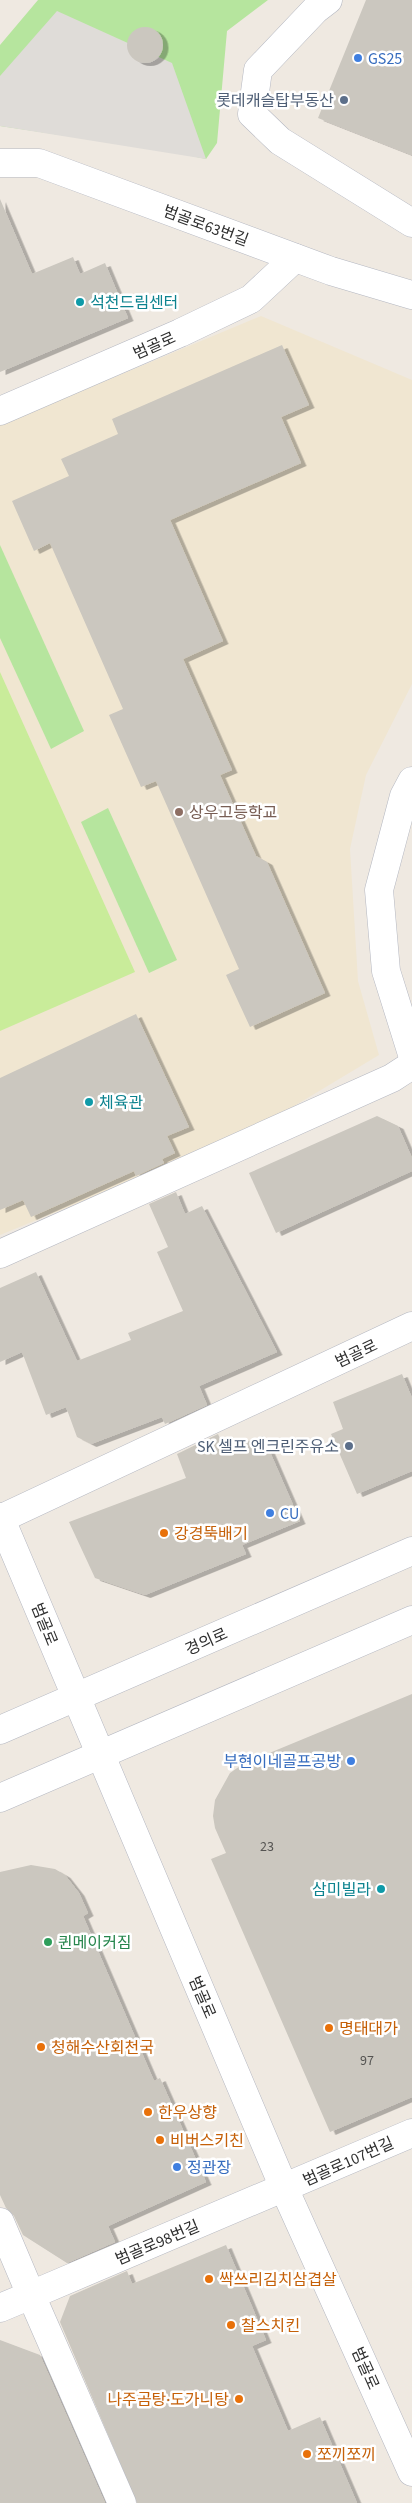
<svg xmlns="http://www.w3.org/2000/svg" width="412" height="2503" font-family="'Source Sans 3','Noto Sans KR',sans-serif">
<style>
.education{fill:#f0e6d1}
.green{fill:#b6e59e}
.pitch{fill:#c9ec9a}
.plaza{fill:#dfdcd8}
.building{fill:#cbc7bf;filter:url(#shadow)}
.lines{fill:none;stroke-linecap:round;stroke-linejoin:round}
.minor-casing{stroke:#b4b7c1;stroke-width:29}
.minor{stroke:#fff;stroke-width:28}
.shop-dot{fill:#3f7fe0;stroke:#fff;stroke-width:2}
.service-dot{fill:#5c6f8a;stroke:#fff;stroke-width:2}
.culture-dot{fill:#0f9aa8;stroke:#fff;stroke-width:2}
.education-dot{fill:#8d6e63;stroke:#fff;stroke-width:2}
.food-dot{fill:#e8710a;stroke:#fff;stroke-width:2}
.leisure-dot{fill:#2e9e5b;stroke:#fff;stroke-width:2}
.labels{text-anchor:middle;stroke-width:5;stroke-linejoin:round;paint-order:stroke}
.number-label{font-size:14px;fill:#555452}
.shop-label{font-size:16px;fill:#366cbe;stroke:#fff;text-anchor:start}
.service-label{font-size:16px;fill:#4e5e75;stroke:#fff;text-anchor:end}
.street-label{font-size:16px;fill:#2e2e2e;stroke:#fff}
.culture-label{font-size:16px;fill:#0d838f;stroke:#fff;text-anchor:start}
.education-label{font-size:16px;fill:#785e54;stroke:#fff;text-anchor:start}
.food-label{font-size:16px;fill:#c56008;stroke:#fff;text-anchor:start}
.leisure-label{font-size:16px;fill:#27864d;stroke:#fff;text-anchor:start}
</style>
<defs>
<filter id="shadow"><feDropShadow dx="5.5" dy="3" stdDeviation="0" flood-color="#0004"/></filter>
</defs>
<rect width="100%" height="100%" fill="#efe9e1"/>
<!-- education -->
<polygon class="education" points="261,316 412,380 412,684 366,775 350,849 358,981 379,1055 251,1132 0,1235 0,425"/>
<!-- green -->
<g class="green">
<polygon points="38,0 268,0 227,31 217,143 206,159 168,151 0,126 0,45"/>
<polygon points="0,545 84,731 51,749 0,638"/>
<polygon points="108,808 177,960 149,973 81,822"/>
</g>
<!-- pitch -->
<polygon class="pitch" points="0,672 135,972 0,1031"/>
<!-- plaza -->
<polygon class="plaza" points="57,11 172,63 206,159 0,126 0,76"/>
<!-- building -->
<g class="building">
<polygon points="366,0 412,0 412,155 318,118"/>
<circle cx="145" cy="45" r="18"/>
<polygon points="0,199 32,274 73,257 80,274 105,263 128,318 0,372"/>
<polygon points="282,345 309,405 281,417 301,463 170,520 223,641 183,659 232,770 220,775 256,856 267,862 325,993 250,1027 226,975 239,969 156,781 141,787 109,715 123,709 50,543 34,551 12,501 69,476 61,459 118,434 112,419"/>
<polygon points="136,1014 189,1127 167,1136 175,1153 162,1159 164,1163 136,1176 134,1171 31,1217 23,1200 0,1210 0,1078"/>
<polygon points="377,1116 398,1126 412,1158 412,1171 276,1233 249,1173"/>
<polygon points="176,1192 185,1214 202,1206 277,1352 199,1386 207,1405 165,1424 162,1417 91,1444 77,1437 66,1407 46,1415 22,1352 0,1362 0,1288 36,1272 77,1361 131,1340 128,1333 183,1311 157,1252 168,1247 149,1204"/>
<polygon points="402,1374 412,1398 412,1471 357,1494 331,1434 343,1429 333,1402"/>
<polygon points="218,1434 225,1450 263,1436 300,1521 242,1545 246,1554 145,1595 95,1578 69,1522 186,1478 177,1454"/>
<polygon points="412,1694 412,2097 330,2132 211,1859 226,1853 215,1828 213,1816 215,1800 230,1773 243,1764"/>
<polygon points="31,1865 55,1869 65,1875 79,1893 88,1913 83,1916 154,2081 160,2078 206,2182 108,2226 115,2242 67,2263 23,2235 14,2216 6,2208 0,2195 0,1872"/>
<polygon points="226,2245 266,2340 252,2346 288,2431 320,2417 357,2503 137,2503 60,2322 70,2296 127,2271 132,2284"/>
<polygon points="0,2340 40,2355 105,2503 0,2503"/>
</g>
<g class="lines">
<!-- minor casing -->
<g class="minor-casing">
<g id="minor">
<polyline points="328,0 315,10 258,70 252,114 280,141 412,223"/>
<polyline points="0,163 39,163 331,271 412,295"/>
<polyline points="0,411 180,333 251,299 295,258"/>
<polyline points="412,781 404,796 379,890 386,971 412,1054"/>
<polyline points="0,1254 392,1078 412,1065"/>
<polyline points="0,1517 284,2188 412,2472"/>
<polyline points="0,1519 412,1326"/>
<polyline points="0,1730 412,1551"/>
<polyline points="0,1798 412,1620"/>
<polyline points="0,2222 31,2295 412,2133"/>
<polyline points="0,2308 31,2295 122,2503"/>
</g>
</g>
<!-- minor -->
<use href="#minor" class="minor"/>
</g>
<!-- markers -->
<g class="shop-dot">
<circle cx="358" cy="58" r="5"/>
<circle cx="270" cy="1513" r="5"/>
<circle cx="351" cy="1761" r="5"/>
<circle cx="177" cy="2167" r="5"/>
</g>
<g class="service-dot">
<circle cx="344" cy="100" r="5"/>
<circle cx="349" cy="1446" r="5"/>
</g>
<g class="culture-dot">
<circle cx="80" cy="302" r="5"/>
<circle cx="89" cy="1102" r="5"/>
<circle cx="381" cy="1889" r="5"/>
</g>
<circle class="education-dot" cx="179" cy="812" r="5"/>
<g class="food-dot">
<circle cx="164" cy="1533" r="5"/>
<circle cx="329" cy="2028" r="5"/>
<circle cx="41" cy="2047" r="5"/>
<circle cx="148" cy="2112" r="5"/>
<circle cx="160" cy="2140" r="5"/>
<circle cx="209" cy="2279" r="5"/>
<circle cx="231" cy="2325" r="5"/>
<circle cx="239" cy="2399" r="5"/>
<circle cx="307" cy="2454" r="5"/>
</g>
<circle class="leisure-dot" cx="48" cy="1942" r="5"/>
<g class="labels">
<!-- number labels -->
<g class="number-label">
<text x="267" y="1851">23</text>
<text x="367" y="2065">97</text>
</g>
<!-- shop labels -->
<g class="shop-label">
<text x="368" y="64">GS25</text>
<text x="280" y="1519">CU</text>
<text x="341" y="1767" text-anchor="end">부현이네골프공방</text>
<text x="187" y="2173">정관장</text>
</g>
<!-- service labels -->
<g class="service-label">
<text x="334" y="106">롯데캐슬탑부동산</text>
<text x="339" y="1452">SK 셀프 엔크린주유소</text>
</g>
<!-- street labels -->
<g class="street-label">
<text transform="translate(206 225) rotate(20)" y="6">범골로63번길</text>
<text transform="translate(154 345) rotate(-24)" y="6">범골로</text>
<text transform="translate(356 1353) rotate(-25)" y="6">범골로</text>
<text transform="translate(45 1624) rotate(68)" y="6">범골로</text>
<text transform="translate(206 1641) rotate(-24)" y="6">경의로</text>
<text transform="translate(203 1997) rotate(67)" y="6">범골로</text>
<text transform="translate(348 2161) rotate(-24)" y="6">범골로107번길</text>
<text transform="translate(157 2242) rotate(-23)" y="6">범골로98번길</text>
<text transform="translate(366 2368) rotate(66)" y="6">범골로</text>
</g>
<!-- culture labels -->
<g class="culture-label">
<text x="90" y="308">석천드림센터</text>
<text x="99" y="1108">체육관</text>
<text x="371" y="1895" text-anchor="end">삼미빌라</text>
</g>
<!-- education labels -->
<g class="education-label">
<text x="189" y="818">상우고등학교</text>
</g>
<!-- food labels -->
<g class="food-label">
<text x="174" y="1539">강경뚝배기</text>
<text x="339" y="2034">명태대가</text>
<text x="51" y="2053">청해수산회천국</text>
<text x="158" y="2118">한우상향</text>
<text x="170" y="2146">비버스키친</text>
<text x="219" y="2285">싹쓰리김치삼겹살</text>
<text x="241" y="2331">찰스치킨</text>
<text x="229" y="2405" text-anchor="end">나주곰탕·도가니탕</text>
<text x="317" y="2460">쪼끼쪼끼</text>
</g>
<!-- leisure labels -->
<g class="leisure-label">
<text x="58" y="1948">퀸메이커짐</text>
</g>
</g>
</svg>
